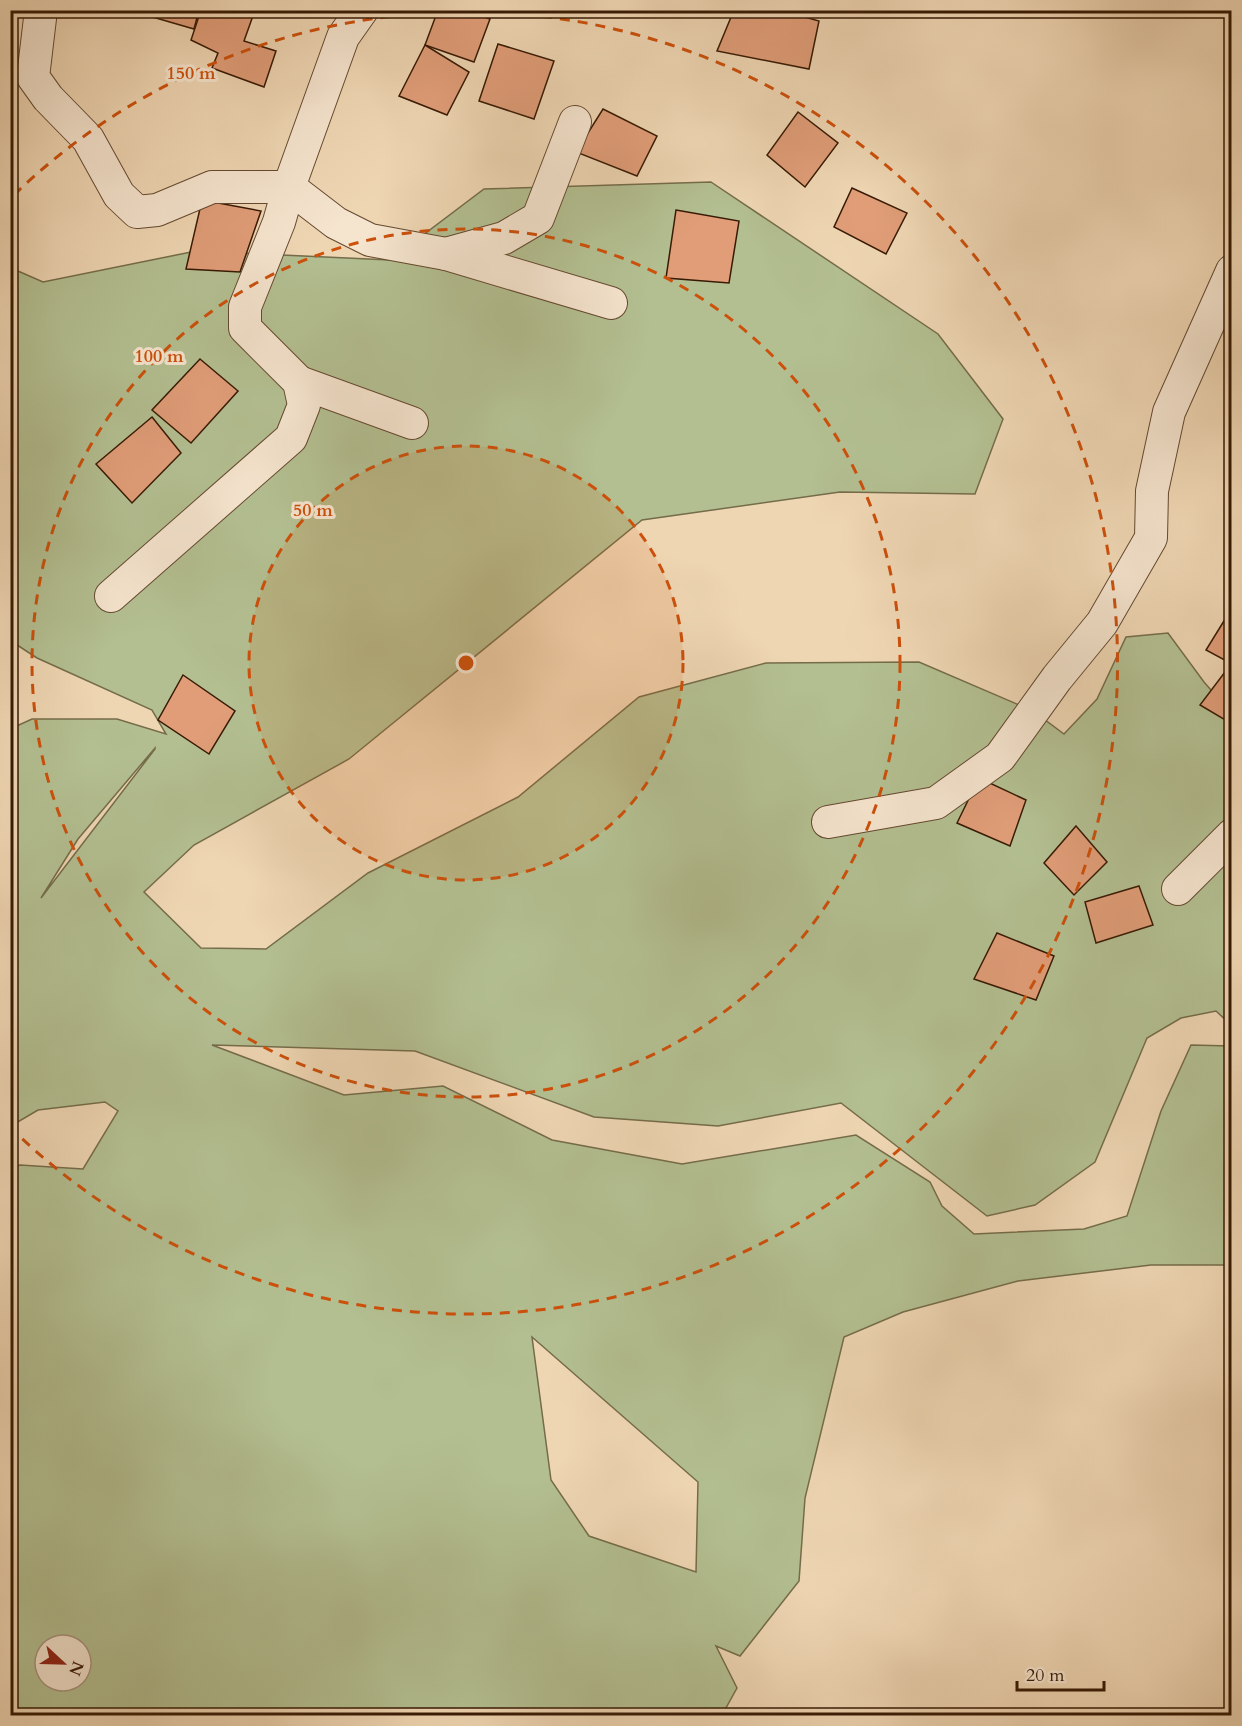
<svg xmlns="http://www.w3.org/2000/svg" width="1242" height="1726" font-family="Cardo,serif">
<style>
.green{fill:#b3bf91;stroke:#756c4a;stroke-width:1.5;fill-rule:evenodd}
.building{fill:#e09d78;stroke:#371a04;stroke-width:1.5}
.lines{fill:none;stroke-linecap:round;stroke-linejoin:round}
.minor-casing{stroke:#654930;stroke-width:34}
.minor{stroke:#f5e4ce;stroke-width:32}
.ring{fill:none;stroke:#cd500b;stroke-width:3;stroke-dasharray:10 8}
.centre{fill:#cd500b;stroke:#f5e4ce;stroke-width:3}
.ring-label{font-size:18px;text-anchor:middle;font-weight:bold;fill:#cd500b;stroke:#f5e4ce;stroke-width:6;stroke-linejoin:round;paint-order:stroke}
</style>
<rect width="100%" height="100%" fill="#efd6b3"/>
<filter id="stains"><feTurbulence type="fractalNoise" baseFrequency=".00333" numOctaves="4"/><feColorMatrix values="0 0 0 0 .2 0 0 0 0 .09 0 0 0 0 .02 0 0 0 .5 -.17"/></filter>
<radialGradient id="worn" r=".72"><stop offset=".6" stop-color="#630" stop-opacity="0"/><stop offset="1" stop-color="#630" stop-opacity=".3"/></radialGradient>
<!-- green -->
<path class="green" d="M711,182L938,334L1003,419L975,494L840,492L642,520L349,759L194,845L144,892L201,948L266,949L368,873L518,797L639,697L766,663L919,662L1033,711L1064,734L1097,699L1126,637L1168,633L1204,682L1231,713V1025L1216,1011L1181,1018L1147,1038L1095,1162L1035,1205L987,1216L841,1103L718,1126L594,1117L415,1051L212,1045L344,1095L443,1086L552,1140L682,1164L856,1135L930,1182L942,1206L974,1234L1084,1229L1127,1216L1161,1111L1191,1045L1231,1046V1265H1151L1018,1281L903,1312L844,1337L805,1498L799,1581L740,1656L716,1646L737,1688L722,1715H11V1168L20,1165L83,1169L118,1111L105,1102L38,1110L11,1126L10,729L32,719H117L166,734L152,710L37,658L11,641V268L43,282L196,251L390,260L484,189ZM155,748V749L41,898L78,839ZM532,1337L698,1482L696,1572L589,1536L551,1480ZM45,1645H81V1681H45Z"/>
<!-- building -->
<g class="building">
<polygon points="151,10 199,10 194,29 149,16"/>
<polygon points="201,10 255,10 244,41 276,51 264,87 212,68 218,53 191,40"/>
<polygon points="438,10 465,10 490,19 474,62 425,45"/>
<polygon points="734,10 780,10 819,21 809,69 717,51"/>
<polygon points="498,44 554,61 534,119 479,101"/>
<polygon points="425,45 469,72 447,115 399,96"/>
<polygon points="603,109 657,136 637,176 576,152"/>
<polygon points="798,112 838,143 805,187 767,155"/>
<polygon points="852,188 907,213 886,254 834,227"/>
<polygon points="202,200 261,211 240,272 186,269"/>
<polygon points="676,210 739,221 729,283 666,278"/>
<polygon points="200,359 238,391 191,443 152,410"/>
<polygon points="152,417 181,453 132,503 96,464"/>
<polygon points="1232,608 1232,664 1206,650"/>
<polygon points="1225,672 1232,676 1232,724 1200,705"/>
<polygon points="183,675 235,711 209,754 158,720"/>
<polygon points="979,778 1026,800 1010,846 957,823"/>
<polygon points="1076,826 1107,862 1074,895 1044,863"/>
<polygon points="1139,886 1153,925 1096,943 1085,902"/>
<polygon points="997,933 1054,956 1036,1000 974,979"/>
</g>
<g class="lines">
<!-- minor casing -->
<g class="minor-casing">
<g id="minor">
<polyline points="41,10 33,77 48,98 88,139 119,195 137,212 157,210 212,187 289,187 336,223 370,240 446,254 611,303"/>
<polyline points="446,254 504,238 538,218 575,122"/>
<polyline points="299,382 412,423"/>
<polyline points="111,596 291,438 304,405 299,382 245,328 245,307 279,222 289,187 343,37 362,10"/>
<polyline points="828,822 936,803 1000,757 1057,678 1102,623 1151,538 1152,491 1169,412 1232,271"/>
<polyline points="1178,889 1232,835"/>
</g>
</g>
<!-- minor -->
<use href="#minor" class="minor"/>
</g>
<!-- distance rings -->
<circle cx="466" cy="663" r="217" fill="#cd500b" fill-opacity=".12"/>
<g class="ring">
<circle cx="466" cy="663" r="217"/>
<circle cx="466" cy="663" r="434"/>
<path d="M14 195A651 651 0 1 1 14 1131"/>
</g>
<circle cx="466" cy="663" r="9" class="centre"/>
<g class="ring-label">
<text x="191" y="79">150 m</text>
<text x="159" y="362">100 m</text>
<text x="313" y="516">50 m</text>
</g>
<!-- margin -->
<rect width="1242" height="1726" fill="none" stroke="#efd6b3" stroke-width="36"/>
<rect x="12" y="12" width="1218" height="1702" fill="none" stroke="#371a04" stroke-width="3"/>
<rect x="18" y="18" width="1206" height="1690" fill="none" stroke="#371a04" stroke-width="1.5"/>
<!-- north arrow -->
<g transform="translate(63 1663) rotate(112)"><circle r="28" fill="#f5e4ce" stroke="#a9937d" stroke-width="1.5"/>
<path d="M0-4.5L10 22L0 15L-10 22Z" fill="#8f2418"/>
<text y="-9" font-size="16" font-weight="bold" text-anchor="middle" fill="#371a04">N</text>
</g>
<!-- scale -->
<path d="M1017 1681v9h87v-9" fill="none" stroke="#371a04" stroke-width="3"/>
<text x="1026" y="1681" font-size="18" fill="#371a04" stroke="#f5e4ce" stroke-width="4.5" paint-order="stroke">20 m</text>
<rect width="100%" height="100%" filter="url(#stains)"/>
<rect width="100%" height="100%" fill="url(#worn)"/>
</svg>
